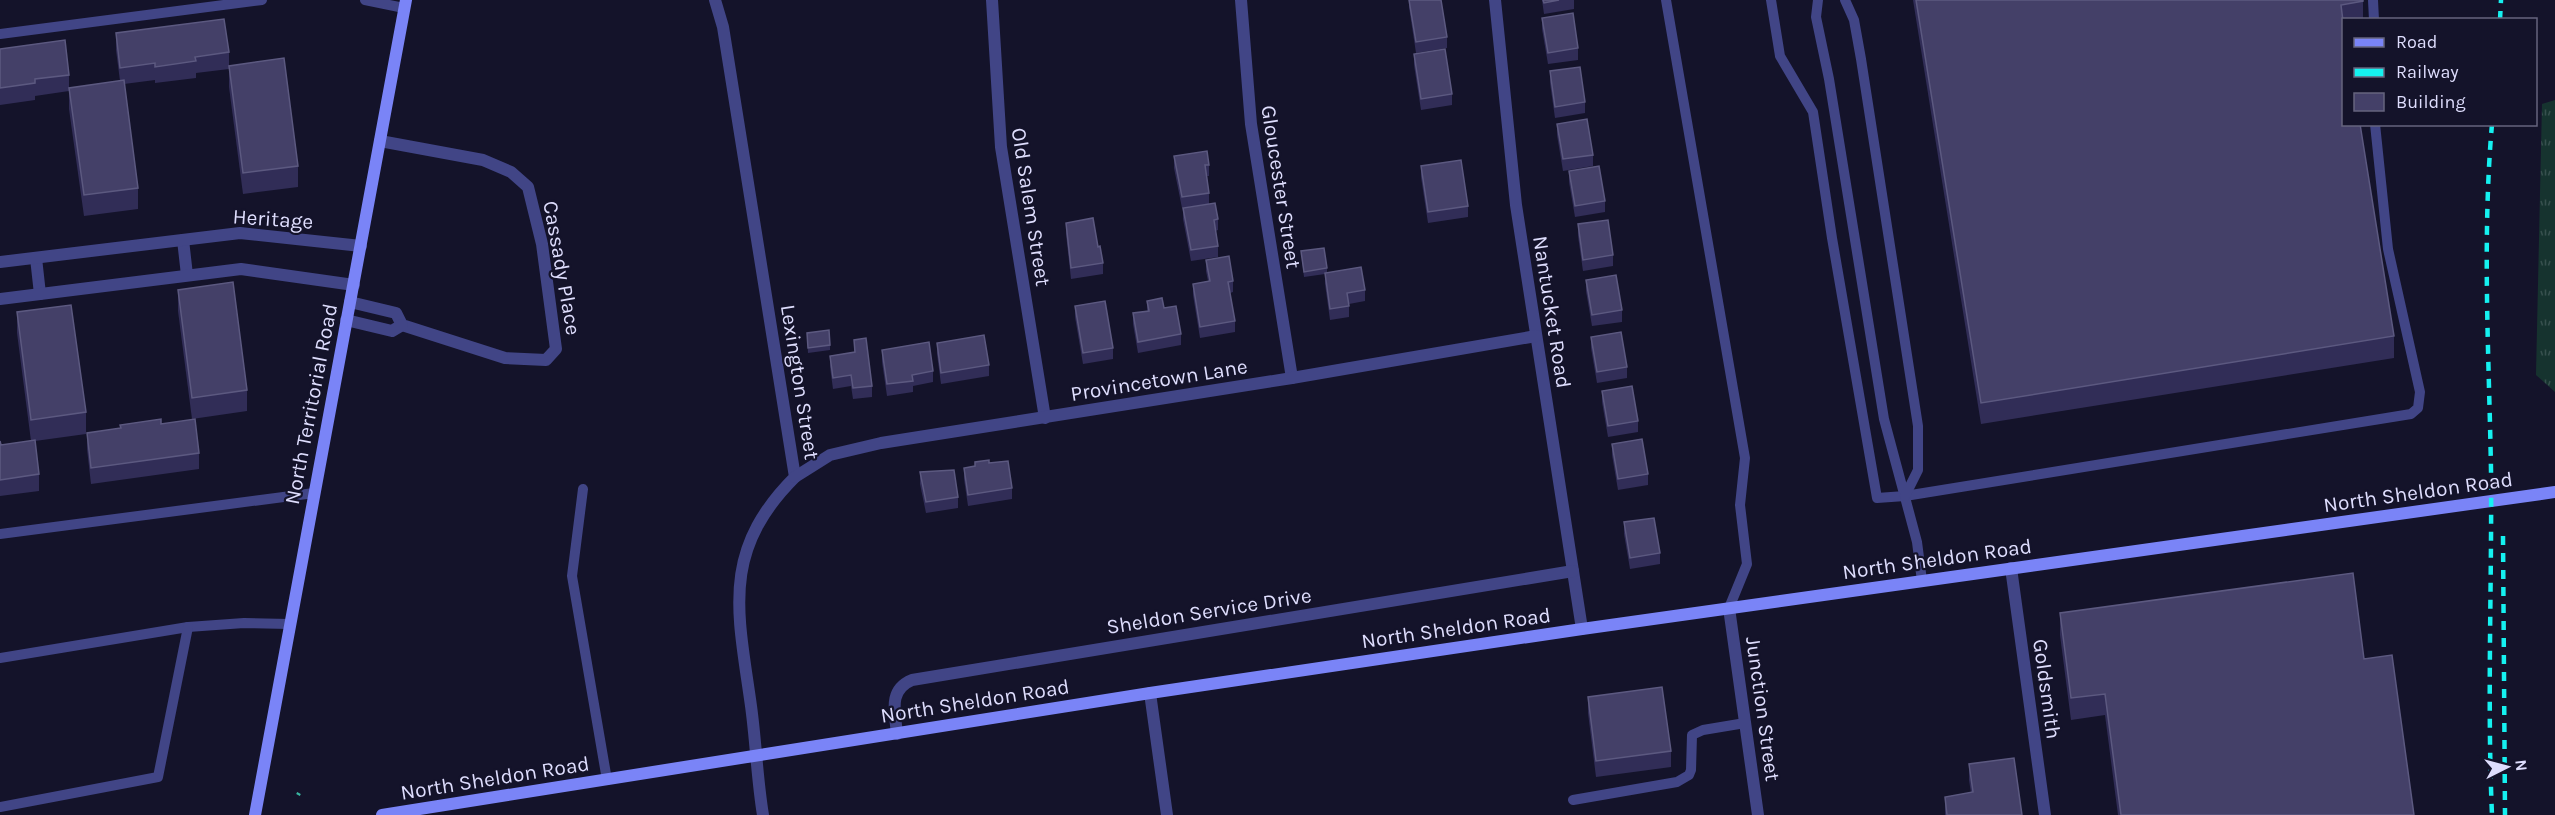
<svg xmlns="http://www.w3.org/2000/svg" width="2555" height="815" font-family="Karla,sans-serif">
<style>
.grass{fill:url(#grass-tufts)}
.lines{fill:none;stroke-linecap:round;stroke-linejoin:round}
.path{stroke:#39b6a1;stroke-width:4;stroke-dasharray:3 4.5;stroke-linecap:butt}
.service{stroke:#414586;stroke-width:10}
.minor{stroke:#414586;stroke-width:12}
.secondary{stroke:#7a84f7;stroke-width:12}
.rail{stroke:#15f1f0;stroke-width:4.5;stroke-dasharray:9 8;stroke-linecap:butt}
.wall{fill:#312d57}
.building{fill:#444068;stroke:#5c5980;stroke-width:1.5}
.labels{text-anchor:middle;stroke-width:4.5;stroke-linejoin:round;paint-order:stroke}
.street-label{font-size:21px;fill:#deddfd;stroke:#14132a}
</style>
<defs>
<pattern id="grass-tufts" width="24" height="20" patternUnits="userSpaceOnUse" patternTransform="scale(1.5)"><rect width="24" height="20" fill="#16332f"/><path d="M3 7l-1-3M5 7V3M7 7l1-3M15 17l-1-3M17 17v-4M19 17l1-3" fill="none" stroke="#37504e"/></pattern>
</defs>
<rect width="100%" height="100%" fill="#14132a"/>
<!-- grass -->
<polygon class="grass" points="2555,100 2555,392 2536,375 2542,104"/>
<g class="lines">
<!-- path -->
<polyline class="path" points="298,795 299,793"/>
<!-- service -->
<g class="service">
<polyline points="365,0 404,8"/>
<polyline points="1666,0 1745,458 1740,505 1747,564 1729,608"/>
<polyline points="1771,0 1780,56 1813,112 1832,238 1877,498 1905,496 2411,414 2418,408 2420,392 2388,249 2375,124"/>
<polyline points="1818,0 1816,17 1829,79 1884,419 1917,542 1922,581"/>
<polyline points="1845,0 1854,20 1861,59 1918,426 1918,470 1905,496"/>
<polyline points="2373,0 2374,20"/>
<polyline points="0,34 262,0"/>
<polyline points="583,489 572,576 607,780"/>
<polyline points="0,534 314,493"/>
<polyline points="0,658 188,627 244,623 289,624"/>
<polyline points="1573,800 1677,782 1689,775 1691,770 1692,735 1703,730 1745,723"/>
<polyline points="0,807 158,777 188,627"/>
</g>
<!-- minor -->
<g class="minor">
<path d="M715,0L723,27L795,477C720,552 738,612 751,706C756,742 757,779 763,815"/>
<polyline points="992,0 1001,147 1045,418"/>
<polyline points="1241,0 1251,124 1292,378"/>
<polyline points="1495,0 1516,205 1582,629"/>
<polyline points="183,240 187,275"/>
<polyline points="36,258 40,294"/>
<polyline points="0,262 240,233 361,246"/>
<polyline points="0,299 241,269 354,285"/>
<polyline points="350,302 396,313 402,325 505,358 546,360 556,349 542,244 528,187 511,172 483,160 380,141"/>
<polyline points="346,320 392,331 402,325"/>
<polyline points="795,477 830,455 881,443 1292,378 1536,336"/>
<polyline points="2011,568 2045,815"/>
<polyline points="1729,608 1758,815"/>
<polyline points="1150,693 1167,815"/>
<path d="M897,734C895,712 888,690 912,680L1573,571"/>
</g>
<!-- secondary -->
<g class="secondary">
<polyline points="255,815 406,0"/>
<polyline points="382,815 1150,693 1582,629 2555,492"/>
</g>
<!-- rail -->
<g class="rail">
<polyline points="2500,20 2501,0"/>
<path d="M2492,124C2482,239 2489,355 2491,470C2492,585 2487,700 2492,815"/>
<polyline points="2503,536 2505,815"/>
</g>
</g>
<!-- wall -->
<g class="wall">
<polygon points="1409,0 1441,0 1447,37 1447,48 1416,53 1409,7"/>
<polygon points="1542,0 1574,0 1574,9 1544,14"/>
<polygon points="1913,0 2363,0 2363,20 2343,20 2394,336 2394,358 1981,424"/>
<polygon points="1542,18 1578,48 1578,60 1548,64 1542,29"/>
<polygon points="116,33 229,52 229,69 196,73 196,78 155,83 155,80 124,84 138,188 138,209 84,216 69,109 69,88 120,81 116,50"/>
<polygon points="0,49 69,75 69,91 35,96 35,100 0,105"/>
<polygon points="1414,54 1452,94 1452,105 1421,110 1414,65"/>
<polygon points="229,66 298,166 298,187 243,194 229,87"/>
<polygon points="1550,71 1585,102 1585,113 1555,118 1550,83"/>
<polygon points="1557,124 1593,155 1593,166 1563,171 1557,135"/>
<polygon points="1174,156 1209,165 1209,176 1207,176 1209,193 1209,204 1182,208 1174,168"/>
<polygon points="1421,166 1468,206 1468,217 1428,223 1421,177"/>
<polygon points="1569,171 1605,201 1605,212 1575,217 1569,182"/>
<polygon points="1183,208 1218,219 1218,230 1215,231 1218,246 1218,257 1191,261 1183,219"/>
<polygon points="1066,223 1098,247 1103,263 1103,274 1071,279 1066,234"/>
<polygon points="1578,224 1613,255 1613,266 1583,271 1578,236"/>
<polygon points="1301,251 1327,268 1327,273 1365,290 1365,301 1349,304 1349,317 1330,320 1325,284 1325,274 1304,277"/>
<polygon points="1206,260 1233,281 1233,292 1230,293 1235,321 1235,332 1200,338 1193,295 1193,284 1208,281 1206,271"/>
<polygon points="1586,280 1622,310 1622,322 1592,326 1586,291"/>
<polygon points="178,290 247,390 247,411 192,419 178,311"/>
<polygon points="1147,301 1164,308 1181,334 1181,345 1138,353 1133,324 1133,313 1147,311"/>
<polygon points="1075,306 1113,348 1113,359 1083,364 1075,317"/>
<polygon points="17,312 86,412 86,434 35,441 39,474 39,491 0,496 0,441 1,445 31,441 17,333"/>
<polygon points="807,333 830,345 830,350 808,353"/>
<polygon points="1591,337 1627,367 1627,378 1597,383 1591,348"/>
<polygon points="854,340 872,386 872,397 853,399 851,386 833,389 830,367 830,356 854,352"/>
<polygon points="937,343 989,365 989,376 941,384 937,354"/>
<polygon points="882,350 933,371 933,382 913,386 913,392 887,396 882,362"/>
<polygon points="1602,391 1638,421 1638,432 1608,437 1602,402"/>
<polygon points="161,424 199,453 199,469 91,484 87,449 87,433 120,428 120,425"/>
<polygon points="1612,444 1648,474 1648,485 1618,490 1612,455"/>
<polygon points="989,463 1012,488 1012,499 968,506 964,479 964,468"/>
<polygon points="920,472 958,497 958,508 926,513 920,484"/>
<polygon points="1624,522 1660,553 1660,564 1630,569 1624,534"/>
<polygon points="2060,613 2364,659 2414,815 2118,815 2105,715 2071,720 2060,635"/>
<polygon points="1588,697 1671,751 1671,767 1596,777 1588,713"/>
<polygon points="1969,764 2022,815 1945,815 1945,797 1971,793 1969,780"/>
</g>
<!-- building -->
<g class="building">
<polygon points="1409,0 1441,0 1447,37 1416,42"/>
<polygon points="1543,0 1559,0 1544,3"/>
<polygon points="1916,0 2363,0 2363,1 2341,5 2343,21 2343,124 2360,124 2394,336 1981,403"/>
<polygon points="1573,13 1578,48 1548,53 1542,18"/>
<polygon points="224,19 229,52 195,57 196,61 155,67 155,63 120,68 116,33"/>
<polygon points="65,40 69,75 35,79 35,83 0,88 0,49"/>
<polygon points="1445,49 1452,94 1421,99 1414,54"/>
<polygon points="284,58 298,166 243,173 229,66"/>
<polygon points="1580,67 1585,102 1555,107 1550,71"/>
<polygon points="124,80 138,188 84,195 69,88"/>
<polygon points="1587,119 1593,155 1563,159 1557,124"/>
<polygon points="1207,151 1209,165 1205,165 1209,193 1182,197 1174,156"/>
<polygon points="1461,160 1468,206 1428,212 1421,166"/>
<polygon points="1599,166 1605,201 1575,206 1569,171"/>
<polygon points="1215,203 1218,219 1214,220 1218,246 1191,250 1183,208"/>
<polygon points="1093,218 1098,247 1100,246 1103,263 1071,268 1066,223"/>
<polygon points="1608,220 1613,255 1583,260 1578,224"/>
<polygon points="1324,248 1327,268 1304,272 1301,251"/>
<polygon points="1229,256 1233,281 1228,282 1235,321 1200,327 1193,284 1210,281 1206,260"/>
<polygon points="1361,267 1365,290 1347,293 1349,306 1330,309 1325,273"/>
<polygon points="1616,275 1622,310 1592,315 1586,280"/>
<polygon points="233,282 247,390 192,398 178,290"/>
<polygon points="1162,298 1164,308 1176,306 1181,334 1138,342 1133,313 1149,311 1147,301"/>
<polygon points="1105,301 1113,348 1083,353 1075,306"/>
<polygon points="71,305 86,412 31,420 17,312"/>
<polygon points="829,330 830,345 808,348 807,333"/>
<polygon points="1621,332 1627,367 1597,372 1591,337"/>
<polygon points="984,335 989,365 941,373 937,343"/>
<polygon points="866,338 872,386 853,388 851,375 833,378 830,356 855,352 854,340"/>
<polygon points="929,342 933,371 912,375 913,381 887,384 882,350"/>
<polygon points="1632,386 1638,421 1608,426 1602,391"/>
<polygon points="161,419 161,424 195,419 199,453 91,468 87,433 121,428 120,425"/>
<polygon points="1642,439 1648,474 1618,479 1612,444"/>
<polygon points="35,440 39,474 0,480 0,441 1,445"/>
<polygon points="989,460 989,463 1008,461 1012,488 968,495 964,468 975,466 975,462"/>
<polygon points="954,470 958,497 926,502 920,472"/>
<polygon points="1654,518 1660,553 1630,558 1624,522"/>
<polygon points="2353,573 2364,659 2392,655 2414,815 2121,815 2105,694 2071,698 2060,613"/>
<polygon points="1662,687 1671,751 1596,761 1588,697"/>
<polygon points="2014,758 2022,815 1947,815 1945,797 1973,792 1969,764"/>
</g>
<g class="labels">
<!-- street labels -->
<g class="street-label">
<text transform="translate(1281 187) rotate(81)" y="7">Gloucester Street</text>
<text transform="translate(1031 207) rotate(81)" y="7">Old Salem Street</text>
<text transform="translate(273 219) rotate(4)" y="7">Heritage</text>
<text transform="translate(562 268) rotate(80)" y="7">Cassady Place</text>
<text transform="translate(1552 312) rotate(81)" y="7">Nantucket Road</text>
<text transform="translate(1159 380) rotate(-9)" y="7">Provincetown Lane</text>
<text transform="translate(800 382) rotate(81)" y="7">Lexington Street</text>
<text transform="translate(311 404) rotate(-79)" y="7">North Territorial Road</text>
<text transform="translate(2418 492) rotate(-8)" y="7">North Sheldon Road</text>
<text transform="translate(1937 559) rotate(-8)" y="7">North Sheldon Road</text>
<text transform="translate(1209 611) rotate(-9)" y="7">Sheldon Service Drive</text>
<text transform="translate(1456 628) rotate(-8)" y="7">North Sheldon Road</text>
<text transform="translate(2047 689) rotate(82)" y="7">Goldsmith</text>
<text transform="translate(975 701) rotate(-9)" y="7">North Sheldon Road</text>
<text transform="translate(1763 709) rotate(82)" y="7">Junction Street</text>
<text transform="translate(495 778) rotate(-9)" y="7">North Sheldon Road</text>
</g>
</g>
<!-- legend -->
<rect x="2342" y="18" width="195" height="108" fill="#14132a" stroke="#65647e" stroke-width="1.5"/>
<rect x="2354" y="38" width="30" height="9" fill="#7a84f7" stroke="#65647e" stroke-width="1.5"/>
<text x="2396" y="48" font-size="18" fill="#deddfd">Road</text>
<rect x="2354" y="68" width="30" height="9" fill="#15f1f0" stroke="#65647e" stroke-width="1.5"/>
<text x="2396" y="78" font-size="18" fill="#deddfd">Railway</text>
<rect x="2354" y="93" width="30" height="18" fill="#444068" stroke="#65647e" stroke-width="1.5"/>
<text x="2396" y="108" font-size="18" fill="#deddfd">Building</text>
<!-- north arrow -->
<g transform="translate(2507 767) rotate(84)" stroke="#14132a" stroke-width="4.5" paint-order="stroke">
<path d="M0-4.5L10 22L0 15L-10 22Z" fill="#deddfd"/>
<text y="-9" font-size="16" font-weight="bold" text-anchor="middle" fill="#deddfd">N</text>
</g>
</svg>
